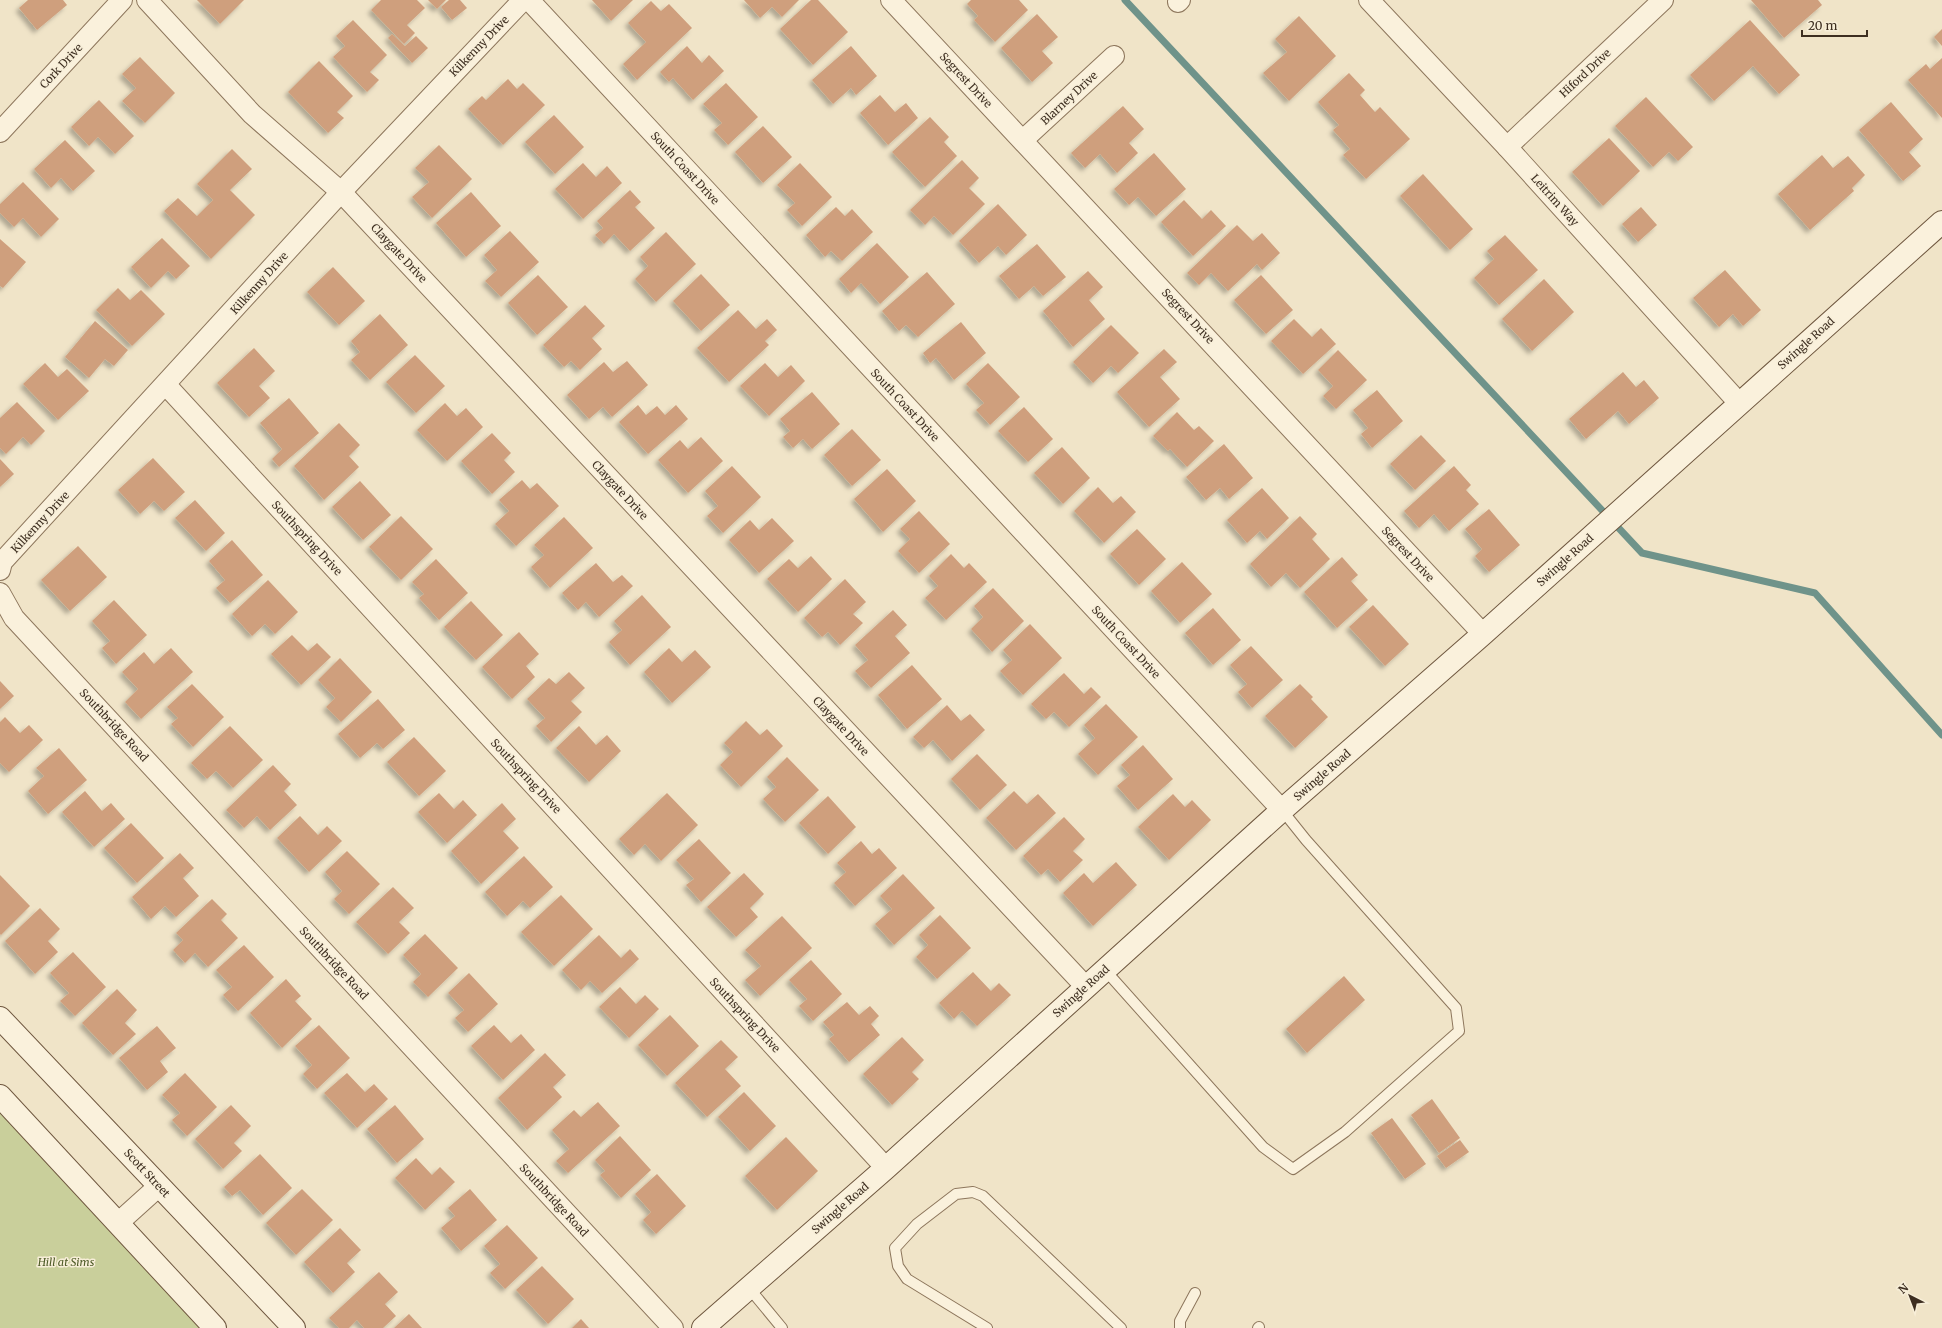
<svg xmlns="http://www.w3.org/2000/svg" width="1942" height="1328" font-family="Merriweather,serif">
<style>
.green{fill:#c9cf9b}
.lines{fill:none;stroke-linecap:round;stroke-linejoin:round}
.stream{stroke:#6f938a;stroke-width:7}
.building{fill:#cf9f7d;filter:url(#shadow)}
.lane-casing{stroke:#8d765c;stroke-width:12}
.street-casing{stroke:#8d765c;stroke-width:22}
.secondary-casing{stroke:#6f573f;stroke-width:24}
.lane{stroke:#faf1dc;stroke-width:10}
.street{stroke:#faf1dc;stroke-width:20}
.secondary{stroke:#faf1dc;stroke-width:22}
.labels{text-anchor:middle;stroke-width:3;stroke-linejoin:round;paint-order:stroke}
.street-label{font-size:11px;fill:#3d2e20;stroke:#f7eed8}
.park-label{font-size:11px;font-style:italic;fill:#4d5a26;stroke:#f7eed8}
</style>
<defs>
<filter id="shadow"><feDropShadow dx="-3.5" dy="3.5" stdDeviation="2" flood-color="#0004"/></filter>
</defs>
<rect width="100%" height="100%" fill="#f0e4c8"/>
<!-- green -->
<polygon class="green" points="0,1093 213,1328 0,1328"/>
<g class="lines">
<!-- stream -->
<polyline class="stream" points="1125,0 1642,553 1815,593 1942,735"/>
</g>
<!-- building -->
<g class="building">
<polygon points="28,0 63,0 67,5 37,30 19,8"/>
<polygon points="197,0 244,0 220,24"/>
<polygon points="381,0 417,0 425,8 407,25 415,33 404,44 371,10"/>
<polygon points="428,0 446,0 437,9"/>
<polygon points="449,0 460,0 467,8 452,20 441,7"/>
<polygon points="592,0 633,0 611,21"/>
<polygon points="744,0 799,0 782,17 772,7 760,18"/>
<polygon points="811,0 818,0 848,32 813,65 780,29"/>
<polygon points="971,0 1019,0 1028,10 995,42 974,20 978,16 967,4"/>
<polygon points="1751,0 1818,0 1822,5 1784,38"/>
<polygon points="651,1 661,11 669,4 692,28 637,80 623,64 646,42 628,23"/>
<polygon points="1037,14 1058,37 1042,51 1053,63 1032,82 1001,48"/>
<polygon points="1299,16 1336,56 1289,101 1263,73 1287,52 1275,39"/>
<polygon points="353,20 387,55 370,72 379,80 367,92 333,57 345,46 336,36"/>
<polygon points="1750,20 1800,75 1779,94 1753,66 1714,101 1690,75"/>
<polygon points="1942,29 1942,46 1934,37"/>
<polygon points="392,34 405,46 416,36 428,48 412,63 388,38"/>
<polygon points="687,46 702,63 709,55 724,71 693,100 673,78 669,82 660,72"/>
<polygon points="851,46 877,76 856,95 851,88 833,104 812,80"/>
<polygon points="140,57 175,93 145,123 122,101 136,88 122,74"/>
<polygon points="1942,58 1942,118 1908,80 1926,64 1930,69"/>
<polygon points="319,61 353,96 337,112 344,118 328,133 288,92"/>
<polygon points="1349,73 1365,90 1360,95 1375,112 1380,107 1410,139 1366,179 1343,155 1350,149 1333,130 1339,125 1318,102"/>
<polygon points="508,79 517,89 523,83 545,105 503,145 468,109 482,96 486,100"/>
<polygon points="726,83 758,117 728,145 714,130 722,123 703,104"/>
<polygon points="880,95 895,112 906,103 918,118 888,145 860,113"/>
<polygon points="1646,97 1693,147 1678,161 1669,152 1653,167 1615,126"/>
<polygon points="99,100 134,136 115,154 98,137 89,146 71,127"/>
<polygon points="1891,102 1923,139 1909,152 1921,166 1903,181 1859,130"/>
<polygon points="1123,106 1144,129 1129,143 1138,153 1117,173 1100,154 1085,168 1071,153"/>
<polygon points="554,115 584,147 555,174 525,142"/>
<polygon points="930,117 949,137 944,142 957,156 925,187 892,152"/>
<polygon points="763,126 792,157 763,183 735,152"/>
<polygon points="1609,138 1640,171 1603,206 1572,172"/>
<polygon points="65,140 95,171 73,191 61,178 51,188 34,169"/>
<polygon points="439,145 472,179 432,218 412,197 429,182 415,168"/>
<polygon points="232,149 252,169 230,190 255,215 211,259 164,211 178,198 197,216 213,200 197,184"/>
<polygon points="1154,153 1186,189 1156,216 1138,197 1129,205 1114,189"/>
<polygon points="1822,155 1833,168 1848,156 1865,175 1852,188 1854,191 1810,230 1778,194"/>
<polygon points="962,160 979,178 969,188 985,204 953,235 934,216 925,225 910,210"/>
<polygon points="583,163 596,177 607,166 622,183 583,219 555,189"/>
<polygon points="800,163 832,197 802,226 787,210 795,203 777,185"/>
<polygon points="1423,174 1473,229 1450,250 1400,196"/>
<polygon points="23,182 59,219 41,237 23,218 14,227 0,213 0,204"/>
<polygon points="630,190 641,202 635,207 655,228 630,251 614,234 604,244 595,235 603,228 597,221"/>
<polygon points="471,192 501,226 466,257 436,223"/>
<polygon points="1184,200 1202,219 1211,210 1226,226 1193,256 1161,222"/>
<polygon points="998,204 1027,235 1006,255 998,246 979,263 959,241"/>
<polygon points="836,207 845,216 852,209 873,232 842,261 831,251 825,257 806,235"/>
<polygon points="1641,207 1657,225 1638,242 1622,224"/>
<polygon points="1237,225 1253,241 1262,233 1280,253 1262,270 1257,264 1228,291 1211,273 1199,285 1187,273"/>
<polygon points="510,231 539,262 501,297 485,281 497,270 484,255"/>
<polygon points="666,232 696,264 656,302 635,279 648,266 640,257"/>
<polygon points="1505,235 1538,270 1499,305 1474,278 1494,259 1487,251"/>
<polygon points="162,238 190,266 176,279 168,271 151,288 131,267"/>
<polygon points="0,239 26,262 3,288 0,286"/>
<polygon points="877,243 909,277 880,304 861,283 851,293 839,279"/>
<polygon points="1037,244 1066,277 1043,296 1034,286 1019,299 999,276"/>
<polygon points="333,267 365,301 339,325 307,292"/>
<polygon points="1725,270 1761,310 1743,326 1733,314 1719,327 1693,298"/>
<polygon points="1088,271 1103,287 1089,300 1105,319 1073,347 1043,311"/>
<polygon points="927,272 955,304 918,337 906,325 899,331 882,311"/>
<polygon points="701,274 730,305 701,331 673,301"/>
<polygon points="538,275 568,307 537,335 508,303"/>
<polygon points="1261,275 1293,310 1266,334 1234,300"/>
<polygon points="1544,279 1574,312 1532,351 1502,319"/>
<polygon points="118,288 130,300 141,290 165,314 132,346 96,310"/>
<polygon points="585,305 605,326 592,338 602,349 580,370 571,361 564,367 543,345"/>
<polygon points="738,310 756,329 767,319 777,330 765,341 769,345 729,382 697,348"/>
<polygon points="380,314 408,345 370,380 351,360 360,352 351,341"/>
<polygon points="1294,319 1312,337 1321,328 1336,344 1303,374 1271,341"/>
<polygon points="95,321 128,350 114,366 105,359 89,378 65,357"/>
<polygon points="961,322 986,353 954,380 936,358 930,363 923,353"/>
<polygon points="1111,325 1139,353 1118,373 1111,366 1093,383 1073,362"/>
<polygon points="254,348 275,371 259,386 270,398 249,417 217,383"/>
<polygon points="1164,349 1177,362 1160,377 1180,399 1149,427 1117,392"/>
<polygon points="1338,350 1367,380 1336,409 1323,396 1333,386 1318,370"/>
<polygon points="415,355 445,386 416,413 386,382"/>
<polygon points="627,361 648,385 612,417 603,407 589,419 567,395 604,362 613,372"/>
<polygon points="45,363 58,377 67,369 89,391 58,420 23,384"/>
<polygon points="765,363 778,377 791,365 805,381 769,416 740,386"/>
<polygon points="988,363 1020,397 990,425 976,410 984,403 966,384"/>
<polygon points="1623,372 1636,387 1644,380 1659,398 1629,424 1618,411 1586,439 1569,419"/>
<polygon points="1377,390 1403,421 1372,448 1361,434 1368,428 1353,410"/>
<polygon points="812,392 840,424 812,449 803,439 793,448 783,437 790,431 780,419"/>
<polygon points="289,398 319,433 279,467 272,459 282,449 260,423"/>
<polygon points="17,402 45,431 31,445 23,437 6,454 0,448 0,418"/>
<polygon points="445,403 457,416 466,408 483,427 447,461 417,430"/>
<polygon points="638,405 646,415 657,406 665,415 676,405 688,419 648,454 619,422"/>
<polygon points="1024,407 1053,439 1028,462 998,431"/>
<polygon points="1177,412 1194,430 1199,426 1214,441 1187,467 1170,449 1168,451 1153,436"/>
<polygon points="339,423 360,445 349,456 359,467 324,500 294,466"/>
<polygon points="852,429 881,460 852,486 824,455"/>
<polygon points="492,433 511,453 504,460 515,472 492,494 461,461"/>
<polygon points="1421,435 1446,461 1415,490 1390,464"/>
<polygon points="701,437 723,461 688,493 658,460 680,440 688,449"/>
<polygon points="1224,444 1253,478 1229,499 1220,488 1206,500 1186,477"/>
<polygon points="1062,447 1090,478 1063,504 1034,473"/>
<polygon points="153,458 185,492 164,511 154,501 140,514 118,490"/>
<polygon points="0,459 14,474 0,487"/>
<polygon points="732,466 761,497 723,533 707,516 718,506 705,491"/>
<polygon points="1454,466 1471,485 1466,490 1479,504 1449,531 1434,514 1419,528 1404,511"/>
<polygon points="887,469 916,501 883,532 854,499"/>
<polygon points="522,480 530,489 537,483 559,506 516,546 495,524 509,511 499,500"/>
<polygon points="360,481 391,515 363,540 332,507"/>
<polygon points="1098,487 1113,503 1121,496 1136,512 1104,543 1074,511"/>
<polygon points="1262,488 1289,518 1267,539 1260,531 1247,543 1227,520"/>
<polygon points="195,500 225,533 206,551 175,518"/>
<polygon points="1489,509 1520,545 1489,572 1475,556 1482,549 1465,529"/>
<polygon points="919,511 950,544 919,573 898,551 910,539 900,529"/>
<polygon points="401,516 433,549 401,580 369,547"/>
<polygon points="1300,516 1317,534 1312,539 1330,559 1300,588 1286,573 1271,587 1250,564"/>
<polygon points="564,517 593,548 550,588 531,567 544,555 534,545"/>
<polygon points="772,518 794,541 759,573 729,540 750,520 759,530"/>
<polygon points="1137,529 1166,559 1139,585 1110,554"/>
<polygon points="232,540 263,575 230,603 216,588 225,580 209,561"/>
<polygon points="78,546 107,577 70,611 41,580"/>
<polygon points="951,554 964,568 969,563 987,582 946,620 925,598 938,586 929,576"/>
<polygon points="811,556 832,579 798,612 767,579 789,559 798,568"/>
<polygon points="1342,557 1358,575 1351,581 1368,600 1337,628 1304,592"/>
<polygon points="436,559 468,593 439,620 419,598 424,594 412,582"/>
<polygon points="1182,562 1212,594 1180,623 1151,591"/>
<polygon points="596,563 613,582 622,575 633,586 599,617 586,602 578,610 562,593"/>
<polygon points="845,579 866,602 853,614 863,623 840,645 828,632 822,637 804,618"/>
<polygon points="268,580 298,612 275,634 265,624 252,636 232,614"/>
<polygon points="993,588 1024,621 992,652 971,629 983,617 974,606"/>
<polygon points="642,595 671,627 630,665 609,642 622,630 614,621"/>
<polygon points="114,600 147,635 116,664 102,648 110,641 92,621"/>
<polygon points="471,601 503,635 476,660 444,627"/>
<polygon points="1373,605 1409,644 1385,666 1349,627"/>
<polygon points="1213,608 1241,640 1213,665 1185,633"/>
<polygon points="893,610 907,625 895,636 910,653 871,688 855,671 868,660 855,645"/>
<polygon points="1030,624 1062,658 1023,695 1000,671 1012,660 1003,650"/>
<polygon points="519,632 539,654 526,666 535,677 512,699 482,667"/>
<polygon points="292,635 308,651 317,643 331,657 301,685 271,654"/>
<polygon points="1251,646 1283,680 1252,708 1238,692 1247,684 1230,665"/>
<polygon points="171,648 193,672 141,719 125,702 138,689 122,672 144,652 154,664"/>
<polygon points="669,648 682,662 695,650 711,667 672,703 644,672"/>
<polygon points="340,658 372,692 341,722 326,707 335,698 318,680"/>
<polygon points="912,665 942,699 907,729 878,695"/>
<polygon points="569,672 585,688 571,701 582,712 551,742 536,726 545,718 527,699 549,678 556,684"/>
<polygon points="1064,673 1084,694 1091,687 1101,697 1069,727 1054,712 1046,719 1031,704"/>
<polygon points="0,681 14,696 0,709"/>
<polygon points="192,684 224,717 193,747 171,724 178,718 167,707"/>
<polygon points="1300,684 1313,697 1311,699 1328,717 1295,748 1265,716"/>
<polygon points="378,699 405,730 383,749 377,743 360,758 338,734"/>
<polygon points="1106,704 1138,737 1098,775 1078,754 1095,738 1084,725"/>
<polygon points="947,705 961,721 970,714 985,730 952,761 933,740 924,748 913,737"/>
<polygon points="5,717 20,733 29,725 43,740 9,772 0,763 0,722"/>
<polygon points="746,721 760,735 767,729 783,746 741,787 720,765 733,752 724,743"/>
<polygon points="230,726 263,760 233,788 216,771 207,779 191,763"/>
<polygon points="579,726 596,745 607,735 621,751 589,782 556,748"/>
<polygon points="414,737 446,771 419,796 387,762"/>
<polygon points="1143,745 1173,779 1138,810 1117,786 1130,775 1121,765"/>
<polygon points="59,748 87,780 48,814 28,791 44,776 36,768"/>
<polygon points="977,754 1007,785 980,810 951,779"/>
<polygon points="787,757 819,790 785,822 763,799 776,787 767,777"/>
<polygon points="273,765 291,784 284,791 297,805 270,830 257,816 244,828 226,810"/>
<polygon points="85,791 102,811 111,803 125,819 94,847 62,812"/>
<polygon points="1014,791 1027,804 1038,794 1056,813 1016,850 986,818"/>
<polygon points="439,793 454,809 463,800 477,815 447,843 418,812"/>
<polygon points="667,793 698,825 661,861 645,844 634,855 619,839"/>
<polygon points="1173,794 1185,807 1192,800 1211,820 1169,860 1138,827"/>
<polygon points="828,796 856,827 828,854 799,823"/>
<polygon points="502,803 516,819 503,831 519,848 481,884 451,851"/>
<polygon points="300,816 318,835 327,826 342,841 309,872 277,838"/>
<polygon points="1064,817 1085,839 1073,851 1083,860 1060,882 1048,869 1041,875 1023,856"/>
<polygon points="131,823 164,858 137,883 104,848"/>
<polygon points="699,839 731,873 701,902 686,885 694,879 676,860"/>
<polygon points="861,841 872,854 879,848 897,868 855,906 834,883 846,872 837,863"/>
<polygon points="347,851 380,884 349,914 334,899 342,891 325,872"/>
<polygon points="180,853 194,868 183,878 199,896 176,917 165,906 151,919 132,897"/>
<polygon points="524,856 553,887 530,908 523,901 507,916 485,892"/>
<polygon points="1116,862 1137,885 1093,926 1063,893 1084,873 1093,883"/>
<polygon points="744,873 764,894 750,908 758,917 736,937 707,907"/>
<polygon points="903,874 935,908 894,945 875,924 892,909 880,896"/>
<polygon points="0,875 30,906 1,935 0,934"/>
<polygon points="393,887 414,908 399,922 410,933 388,954 356,922"/>
<polygon points="561,895 593,929 554,966 521,932"/>
<polygon points="212,899 227,914 221,920 238,938 208,967 195,953 185,963 173,950 183,940 176,933"/>
<polygon points="40,908 60,929 48,941 58,952 35,974 5,941"/>
<polygon points="940,915 971,948 937,979 916,957 928,945 919,935"/>
<polygon points="782,916 812,948 760,996 745,980 761,966 745,950"/>
<polygon points="425,934 458,968 428,997 413,982 421,974 403,955"/>
<polygon points="599,935 621,958 630,949 639,959 602,993 590,981 581,990 562,970"/>
<polygon points="244,945 274,977 238,1011 223,995 232,987 216,970"/>
<polygon points="73,952 106,987 75,1016 60,1001 69,993 50,973"/>
<polygon points="811,960 842,994 813,1021 799,1006 807,999 789,980"/>
<polygon points="973,972 991,991 999,983 1011,995 977,1026 962,1011 954,1019 939,1003"/>
<polygon points="469,973 498,1004 468,1032 455,1018 464,1010 448,993"/>
<polygon points="1344,976 1365,1000 1307,1053 1286,1029"/>
<polygon points="286,979 301,996 295,1001 312,1019 282,1048 250,1013"/>
<polygon points="620,987 636,1004 645,995 659,1009 629,1038 599,1007"/>
<polygon points="117,989 137,1010 125,1023 136,1034 113,1055 82,1023"/>
<polygon points="847,1002 859,1015 870,1006 879,1016 871,1024 880,1035 849,1062 829,1039 834,1035 823,1022"/>
<polygon points="670,1015 699,1046 667,1076 638,1045"/>
<polygon points="319,1025 350,1058 317,1089 303,1074 312,1065 295,1046"/>
<polygon points="494,1025 511,1043 521,1034 535,1050 503,1080 471,1046"/>
<polygon points="157,1026 176,1048 160,1061 168,1072 147,1090 119,1058"/>
<polygon points="902,1037 924,1060 912,1072 919,1079 892,1105 863,1074"/>
<polygon points="721,1040 738,1057 725,1069 741,1086 707,1117 675,1083"/>
<polygon points="545,1053 566,1075 553,1087 562,1097 527,1130 498,1098"/>
<polygon points="185,1073 217,1107 187,1136 172,1120 180,1113 162,1095"/>
<polygon points="347,1073 365,1092 374,1084 388,1099 357,1128 324,1093"/>
<polygon points="744,1092 776,1126 750,1151 718,1117"/>
<polygon points="1432,1099 1460,1138 1439,1153 1411,1115"/>
<polygon points="598,1102 620,1126 568,1173 556,1161 569,1149 552,1130 574,1110 581,1117"/>
<polygon points="231,1105 251,1126 234,1143 242,1151 223,1169 195,1139"/>
<polygon points="395,1105 424,1139 397,1163 367,1129"/>
<polygon points="1392,1118 1426,1164 1405,1179 1371,1133"/>
<polygon points="620,1136 651,1170 621,1198 600,1175 605,1171 595,1160"/>
<polygon points="786,1137 818,1171 777,1210 745,1176"/>
<polygon points="1460,1140 1469,1152 1446,1168 1437,1156"/>
<polygon points="260,1154 292,1188 263,1215 240,1190 232,1196 224,1187"/>
<polygon points="416,1158 432,1175 440,1167 455,1182 425,1210 395,1178"/>
<polygon points="657,1174 686,1206 656,1234 643,1220 651,1212 635,1194"/>
<polygon points="302,1189 333,1220 296,1255 266,1223"/>
<polygon points="470,1189 497,1220 461,1251 441,1228 455,1216 448,1208"/>
<polygon points="507,1225 538,1258 505,1289 490,1273 500,1264 484,1246"/>
<polygon points="340,1228 361,1250 347,1263 355,1272 333,1293 304,1262"/>
<polygon points="542,1266 574,1299 548,1324 516,1290"/>
<polygon points="379,1272 398,1292 385,1304 396,1316 383,1328 364,1328 357,1320 349,1328 339,1328 329,1318"/>
<polygon points="409,1314 422,1328 394,1328"/>
<polygon points="581,1319 589,1328 572,1328"/>
</g>
<g class="lines">
<!-- lane casing -->
<g class="lane-casing">
<g id="lane">
<polyline points="1105,970 1263,1147 1293,1169 1345,1132 1459,1031 1456,1008 1306,840 1282,810"/>
<polyline points="749,1288 782,1328"/>
<polyline points="987,1328 907,1279 898,1266 895,1248 917,1224 956,1194 973,1192 983,1196 1121,1328"/>
<polyline points="1180,1328 1180,1321 1195,1293"/>
<polyline points="1258,1328 1259,1327"/>
</g>
</g>
<!-- street casing -->
<g class="street-casing">
<g id="street">
<polyline points="147,0 252,114 341,192 1086,987"/>
<polyline points="529,0 1282,810"/>
<polyline points="891,0 1483,634"/>
<polyline points="1369,0 1507,147 1739,403"/>
<polyline points="1178,2 1180,0"/>
<polyline points="0,132 122,0"/>
<polyline points="1023,140 1114,56"/>
<polyline points="1507,147 1663,0"/>
<polyline points="166,385 886,1168"/>
<polyline points="0,570 2,562 341,192 523,0"/>
<polyline points="0,593 14,618 673,1328"/>
<polyline points="118,1223 159,1186"/>
</g>
</g>
<!-- secondary casing -->
<g class="secondary-casing">
<g id="secondary">
<polyline points="0,1018 294,1328"/>
<polyline points="0,1096 215,1328"/>
<polyline points="703,1328 886,1168 1282,810 1483,634 1942,222"/>
</g>
</g>
<!-- lane -->
<use href="#lane" class="lane"/>
<!-- street -->
<use href="#street" class="street"/>
<!-- secondary -->
<use href="#secondary" class="secondary"/>
</g>
<g class="labels">
<!-- street labels -->
<g class="street-label">
<text transform="translate(479 46) rotate(-46)" y="4">Kilkenny Drive</text>
<text transform="translate(61 66) rotate(-47)" y="4">Cork Drive</text>
<text transform="translate(1585 73) rotate(-43)" y="4">Hiford Drive</text>
<text transform="translate(966 80) rotate(47)" y="4">Segrest Drive</text>
<text transform="translate(1069 98) rotate(-43)" y="4">Blarney Drive</text>
<text transform="translate(685 168) rotate(47)" y="4">South Coast Drive</text>
<text transform="translate(1555 200) rotate(48)" y="4">Leitrim Way</text>
<text transform="translate(399 253) rotate(47)" y="4">Claygate Drive</text>
<text transform="translate(259 283) rotate(-48)" y="4">Kilkenny Drive</text>
<text transform="translate(1188 316) rotate(47)" y="4">Segrest Drive</text>
<text transform="translate(1806 343) rotate(-42)" y="4">Swingle Road</text>
<text transform="translate(905 405) rotate(47)" y="4">South Coast Drive</text>
<text transform="translate(620 490) rotate(47)" y="4">Claygate Drive</text>
<text transform="translate(40 522) rotate(-47)" y="4">Kilkenny Drive</text>
<text transform="translate(307 538) rotate(47)" y="4">Southspring Drive</text>
<text transform="translate(1408 554) rotate(47)" y="4">Segrest Drive</text>
<text transform="translate(1565 560) rotate(-42)" y="4">Swingle Road</text>
<text transform="translate(1126 642) rotate(47)" y="4">South Coast Drive</text>
<text transform="translate(114 725) rotate(47)" y="4">Southbridge Road</text>
<text transform="translate(841 726) rotate(47)" y="4">Claygate Drive</text>
<text transform="translate(1322 775) rotate(-41)" y="4">Swingle Road</text>
<text transform="translate(526 776) rotate(47)" y="4">Southspring Drive</text>
<text transform="translate(334 963) rotate(47)" y="4">Southbridge Road</text>
<text transform="translate(1081 991) rotate(-42)" y="4">Swingle Road</text>
<text transform="translate(745 1015) rotate(47)" y="4">Southspring Drive</text>
<text transform="translate(147 1173) rotate(47)" y="4">Scott Street</text>
<text transform="translate(554 1200) rotate(47)" y="4">Southbridge Road</text>
<text transform="translate(840 1208) rotate(-41)" y="4">Swingle Road</text>
</g>
<!-- park labels -->
<g class="park-label">
<text x="66" y="1266">Hill at Sims</text>
</g>
</g>
<!-- north arrow -->
<g transform="translate(1910 1296) rotate(318)" stroke="#f7eed8" stroke-width="3" paint-order="stroke">
<path d="M0-3L7 15L0 10L-7 15Z" fill="#3d2e20"/>
<text y="-6" font-size="11" font-weight="bold" text-anchor="middle" fill="#3d2e20">N</text>
</g>
<!-- scale -->
<path d="M1802 30v6h65v-6" fill="none" stroke="#3d2e20" stroke-width="2"/>
<text x="1808" y="30" font-size="12" fill="#3d2e20" stroke="#f7eed8" stroke-width="3" paint-order="stroke">20 m</text>
</svg>
